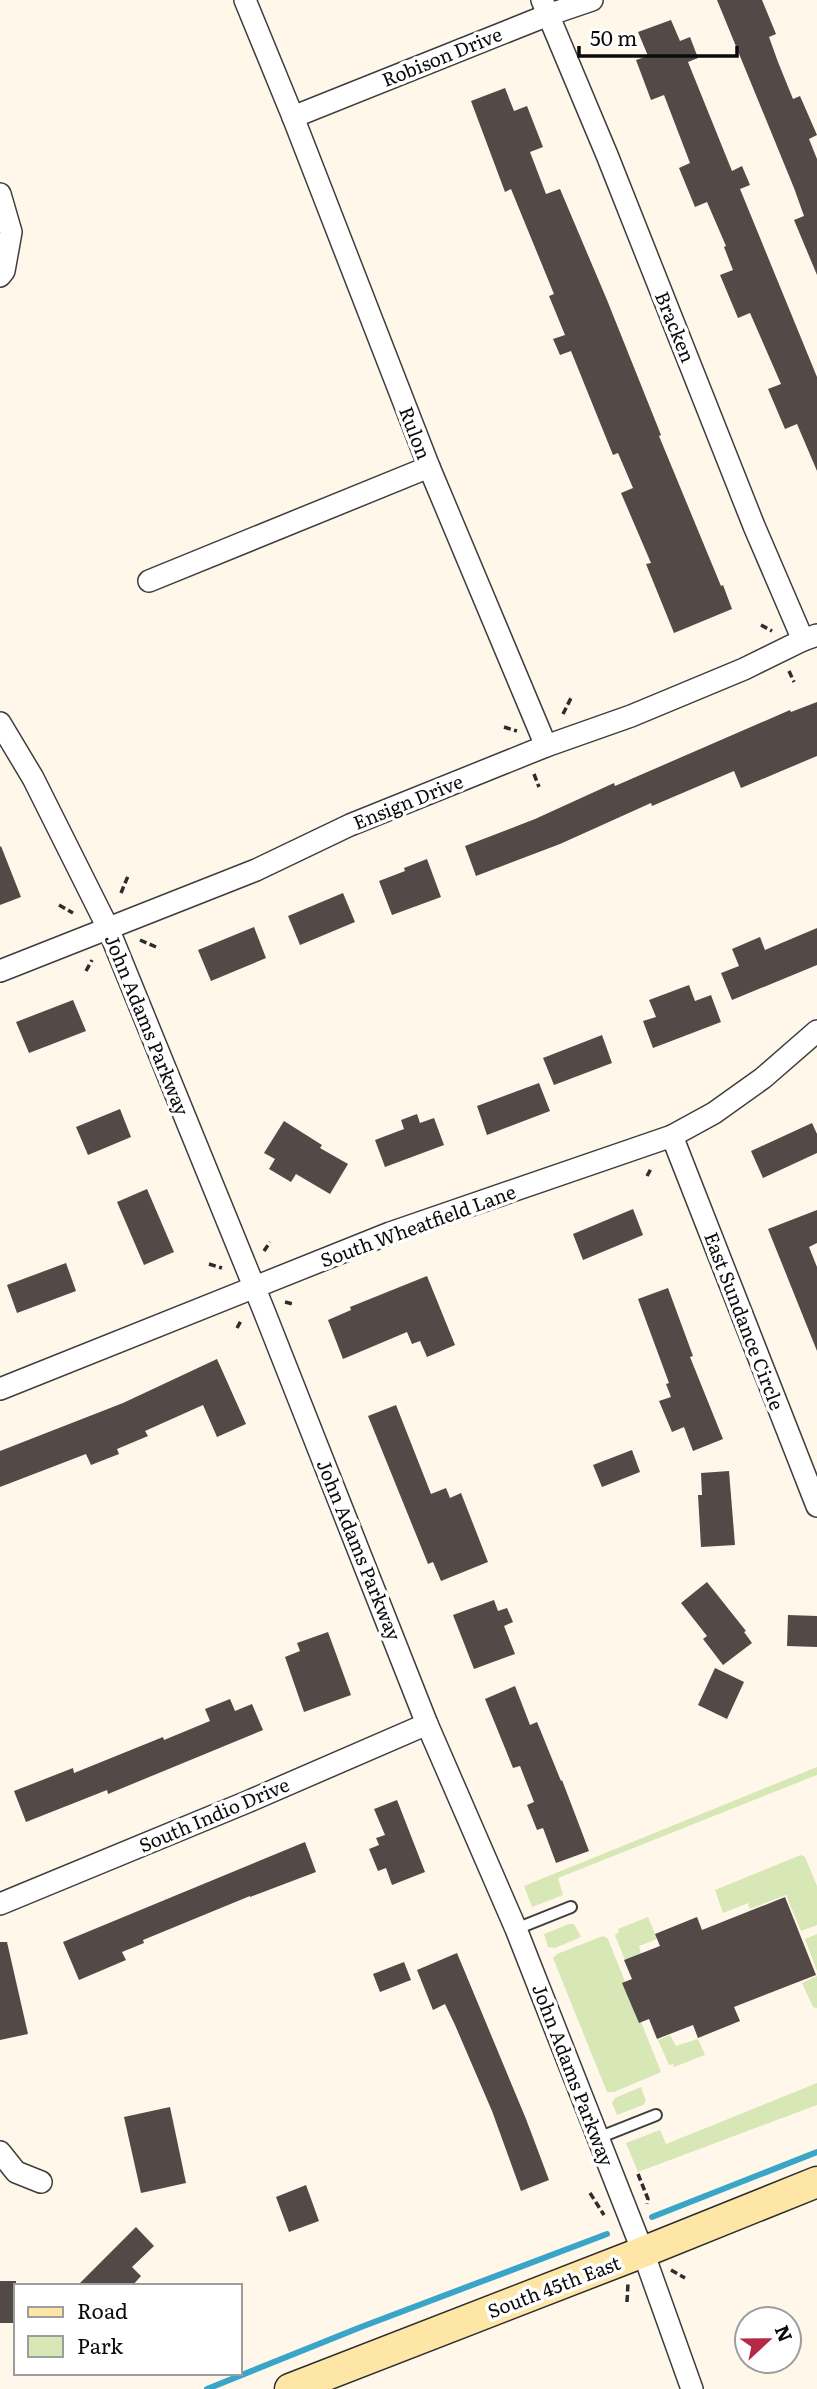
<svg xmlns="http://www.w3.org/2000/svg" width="817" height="2389" font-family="Literata,serif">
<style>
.green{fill:#d7e7b5}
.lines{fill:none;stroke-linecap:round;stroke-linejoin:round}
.stream{stroke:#39a6c9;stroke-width:6}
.building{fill:#534a48}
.lane-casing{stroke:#3e3e3e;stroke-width:14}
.street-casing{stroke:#3e3e3e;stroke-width:24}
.secondary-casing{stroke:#2d2d2d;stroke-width:33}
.path{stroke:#2d2d2d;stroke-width:3.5;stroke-dasharray:7 3.5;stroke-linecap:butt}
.lane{stroke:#fff;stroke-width:10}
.street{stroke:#fff;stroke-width:21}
.secondary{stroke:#fde6a6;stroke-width:30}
.labels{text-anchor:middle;stroke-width:7;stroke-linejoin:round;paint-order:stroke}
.street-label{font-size:19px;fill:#0b0b0b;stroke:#fff}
</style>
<rect width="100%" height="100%" fill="#fef7ea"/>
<!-- green -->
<g class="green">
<polygon points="817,1767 817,1775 558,1878 563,1895 532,1907 524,1886"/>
<polygon points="801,1855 805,1857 817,1886 817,1925 801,1931 786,1895 750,1909 748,1903 723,1913 715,1890"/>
<polygon points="648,1917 657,1939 639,1946 641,1953 625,1960 615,1935 619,1932 618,1929"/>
<polygon points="569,1924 574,1924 581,1937 555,1948 548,1947 544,1934"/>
<polygon points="817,1934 817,1971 805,1939"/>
<polygon points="603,1936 608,1939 661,2072 614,2092 607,2092 553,1958 557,1954"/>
<polygon points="817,1976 817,2008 813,2007 802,1983"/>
<polygon points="670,2035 676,2046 698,2039 705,2055 674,2067 673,2064 669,2065 658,2040"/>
<polygon points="817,2083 817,2105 638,2172 626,2143 660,2130 666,2144"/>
<polygon points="641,2087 646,2101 643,2105 617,2115 612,2103 615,2098"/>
</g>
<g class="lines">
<!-- stream -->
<g class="stream">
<polyline points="652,2217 817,2152"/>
<polyline points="207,2389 361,2327 607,2234"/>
</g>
</g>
<!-- building -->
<g class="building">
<polygon points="717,0 762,0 776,34 769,37 778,62 793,99 800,96 817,135 809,139 817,159 817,275 794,220 804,216 794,188"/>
<polygon points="671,20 680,41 690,37 698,58 688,62 732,171 742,166 750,185 740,189 817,377 817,471 797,424 785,429 768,389 781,384 750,313 738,318 720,275 733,270 724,247 726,246 707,202 695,207 679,168 690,163 664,95 651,100 636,60 648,56 638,32"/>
<polygon points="505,88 514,111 527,106 543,147 530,152 546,194 560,189 607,300 661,435 659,436 721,586 723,585 732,609 674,633 646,564 651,563 621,493 633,488 618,453 613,455 571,351 560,355 553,339 565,335 549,296 554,294 511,189 505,192 471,101"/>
<polygon points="817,702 817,756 741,788 734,771 652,806 651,803 560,844 476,876 465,846 535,819 614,783 615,786 790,710 791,712"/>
<polygon points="1,846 21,897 0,905 0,847"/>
<polygon points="427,859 441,897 392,915 379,881 405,871 404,868"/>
<polygon points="343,893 355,922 300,945 288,916"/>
<polygon points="254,927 266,958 211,981 198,950"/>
<polygon points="817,928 817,965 732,1000 721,973 739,966 732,949 760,937 765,950"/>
<polygon points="689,985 695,1001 711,995 721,1022 653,1048 643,1021 656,1017 649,1000"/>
<polygon points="73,1000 86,1031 29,1053 16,1022"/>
<polygon points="602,1035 612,1063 554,1085 543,1058"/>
<polygon points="539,1083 550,1111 487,1135 477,1106"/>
<polygon points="120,1109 131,1137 88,1155 76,1127"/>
<polygon points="417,1114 420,1123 434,1118 444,1145 385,1167 375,1140 404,1129 401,1120"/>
<polygon points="284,1121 322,1145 320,1148 348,1164 330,1194 296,1174 291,1182 269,1169 275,1159 264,1153"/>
<polygon points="812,1123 817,1134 817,1153 763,1178 751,1151"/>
<polygon points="147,1189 174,1252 144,1265 117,1202"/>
<polygon points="633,1209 643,1235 583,1260 573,1234"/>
<polygon points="817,1210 817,1243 809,1247 817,1267 817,1351 768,1229"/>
<polygon points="66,1263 76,1291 17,1313 7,1285"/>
<polygon points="427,1276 455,1345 427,1357 420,1341 412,1344 407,1332 343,1359 328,1320 351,1310 350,1307"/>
<polygon points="668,1288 693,1356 690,1357 723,1439 693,1451 684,1427 672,1432 659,1401 671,1397 666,1384 669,1383 638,1299"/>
<polygon points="217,1359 246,1424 217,1437 203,1405 145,1431 148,1436 117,1449 119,1454 91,1465 86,1454 0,1487 0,1451 123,1403"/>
<polygon points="396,1405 431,1494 446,1488 450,1498 461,1493 488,1562 441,1581 433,1562 428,1564 368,1416"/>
<polygon points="632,1450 640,1472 602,1487 593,1465"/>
<polygon points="729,1471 735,1545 701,1547 698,1495 702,1495 701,1473"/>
<polygon points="707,1582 746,1631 744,1632 752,1643 723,1665 703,1639 707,1636 681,1603"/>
<polygon points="494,1600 498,1611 507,1608 513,1622 504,1626 515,1654 474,1669 453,1615"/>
<polygon points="788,1615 817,1616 817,1647 787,1646"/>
<polygon points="328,1632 351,1695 304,1712 285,1657 300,1651 297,1643"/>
<polygon points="715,1668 744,1682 727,1719 698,1705"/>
<polygon points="515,1686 530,1725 537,1722 561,1781 562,1780 589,1851 556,1863 543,1828 537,1830 527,1805 534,1802 520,1766 513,1768 485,1699"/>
<polygon points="230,1699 235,1711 252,1704 263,1730 108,1794 107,1790 26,1822 14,1791 73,1768 74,1773 163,1737 164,1740 210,1721 205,1709"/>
<polygon points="397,1800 425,1872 392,1885 386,1868 378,1871 369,1849 379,1845 376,1838 385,1835 374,1809"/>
<polygon points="305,1842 316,1872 250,1897 250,1896 143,1940 144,1943 122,1952 126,1960 79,1980 63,1942"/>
<polygon points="785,1897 816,1975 734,2007 740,2021 698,2038 693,2025 657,2039 649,2019 639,2023 622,1983 632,1979 624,1960 660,1946 655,1934 697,1917 702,1930"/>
<polygon points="0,1942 7,1942 28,2034 0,2040"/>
<polygon points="457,1953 526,2119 549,2180 521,2191 492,2111 455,2025 445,2004 433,2010 417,1970"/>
<polygon points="404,1962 411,1980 380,1992 373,1974"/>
<polygon points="170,2107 186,2183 141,2193 124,2117"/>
<polygon points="306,2185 319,2221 289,2232 276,2197"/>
<polygon points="136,2227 154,2246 132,2267 141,2276 132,2286 77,2286"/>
<rect x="0" y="2281" width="16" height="42"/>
</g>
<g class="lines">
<!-- lane casing -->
<g class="lane-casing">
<g id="lane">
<polyline points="516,1929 571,1907"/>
<polyline points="598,2138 656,2115"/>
</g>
</g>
<!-- street casing -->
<g class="street-casing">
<g id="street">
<polyline points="245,0 293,117 429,467 546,746"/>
<polyline points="542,0 607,155 754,526 803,640"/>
<polyline points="293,117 548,15 592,0"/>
<polyline points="0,194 11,232 4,271 0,276"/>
<polyline points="149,581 429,467"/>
<polyline points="0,723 33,778 108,928 264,1311 427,1724 516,1929 643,2252 692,2389"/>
<polyline points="0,971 256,870 350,825 546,746 631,716 744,669 803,640 817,635"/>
<polyline points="672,1136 817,1506"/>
<polyline points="0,1389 390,1233 672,1136 714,1113 763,1078 817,1031"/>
<polyline points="0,1904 247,1802 427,1724"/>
<polyline points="0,2152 16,2172 41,2182"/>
</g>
</g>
<!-- secondary casing -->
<g class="secondary-casing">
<polyline id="secondary" points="290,2389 643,2252 817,2182"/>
</g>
<!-- path -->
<g class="path">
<polyline points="761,625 772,631"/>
<polyline points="789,671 794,682"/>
<polyline points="563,714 571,698"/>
<polyline points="504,727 517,731"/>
<polyline points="534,774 539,787"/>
<polyline points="121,893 128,876"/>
<polyline points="59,905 73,913"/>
<polyline points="140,940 156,947"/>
<polyline points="86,971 92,960"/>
<polyline points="647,1176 652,1167"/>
<polyline points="264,1251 270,1242"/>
<polyline points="209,1264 222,1268"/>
<polyline points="285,1302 293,1304"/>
<polyline points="237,1328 242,1319"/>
<polyline points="638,2174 648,2199 647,2204"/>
<polyline points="590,2193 604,2215"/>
<polyline points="671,2270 685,2278"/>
<polyline points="627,2302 628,2283"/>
</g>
<!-- lane -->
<use href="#lane" class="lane"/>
<!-- street -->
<use href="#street" class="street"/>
<!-- secondary -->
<use href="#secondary" class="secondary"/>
</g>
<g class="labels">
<!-- street labels -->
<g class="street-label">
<text transform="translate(442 57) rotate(-22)" y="7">Robison Drive</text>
<text transform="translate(675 327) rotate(68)" y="7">Bracken</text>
<text transform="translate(415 433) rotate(69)" y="7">Rulon</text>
<text transform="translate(408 802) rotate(-22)" y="7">Ensign Drive</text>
<text transform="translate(147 1025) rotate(68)" y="7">John Adams Parkway</text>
<text transform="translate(418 1226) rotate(-20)" y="7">South Wheatfield Lane</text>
<text transform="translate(744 1321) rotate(69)" y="7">East Sundance Circle</text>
<text transform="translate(359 1550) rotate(68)" y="7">John Adams Parkway</text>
<text transform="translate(214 1815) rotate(-23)" y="7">South Indio Drive</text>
<text transform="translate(573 2075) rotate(69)" y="7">John Adams Parkway</text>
<text transform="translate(554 2287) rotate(-21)" y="7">South 45th East</text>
</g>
</g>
<!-- legend -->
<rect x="14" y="2284" width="228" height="91" fill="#ffffff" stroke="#9d9d9d" stroke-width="2"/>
<rect x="28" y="2307" width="35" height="10" fill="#fde6a6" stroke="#9d9d9d" stroke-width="2"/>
<text x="77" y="2319" font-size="21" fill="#0b0b0b">Road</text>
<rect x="28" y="2336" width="35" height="21" fill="#d7e7b5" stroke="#9d9d9d" stroke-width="2"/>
<text x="77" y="2354" font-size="21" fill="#0b0b0b">Park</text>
<!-- north arrow -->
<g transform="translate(768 2340) rotate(68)"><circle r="33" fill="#ffffff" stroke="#9d9d9d" stroke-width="2"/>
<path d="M0-5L12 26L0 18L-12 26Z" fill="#b62845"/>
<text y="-10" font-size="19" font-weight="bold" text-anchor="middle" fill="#0b0b0b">N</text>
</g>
<!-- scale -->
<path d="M579 46v10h158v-10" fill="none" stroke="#0b0b0b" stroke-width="3.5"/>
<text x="590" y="46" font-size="21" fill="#0b0b0b" stroke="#ffffff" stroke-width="5" paint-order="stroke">50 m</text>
</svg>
